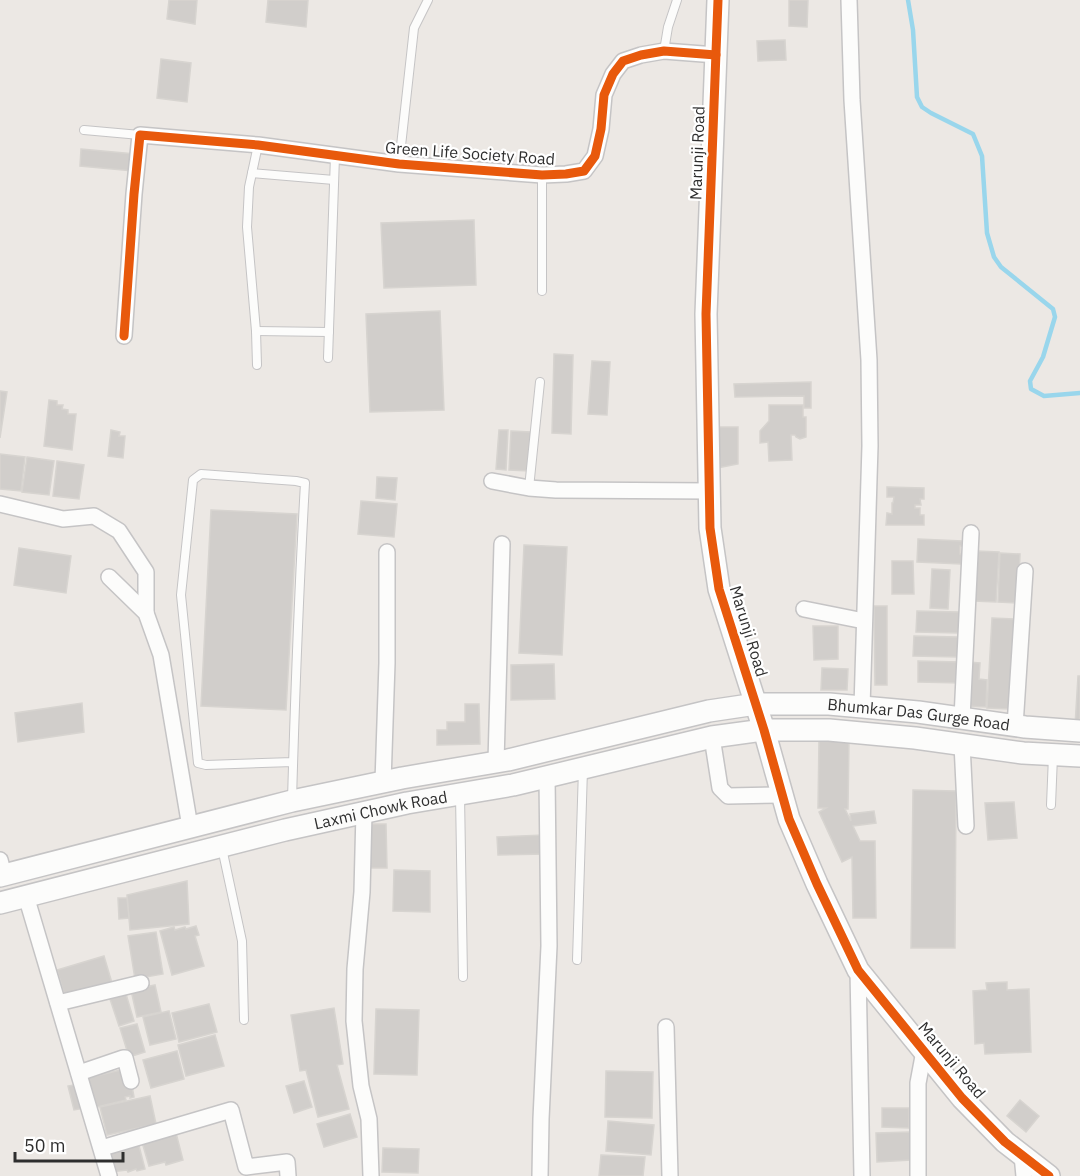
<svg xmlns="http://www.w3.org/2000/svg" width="1080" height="1176" font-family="'IBM Plex Sans',sans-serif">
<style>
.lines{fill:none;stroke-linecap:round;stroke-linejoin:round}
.stream{stroke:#99d6ec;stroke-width:4.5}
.building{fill:#d1cecb;stroke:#d7d4d0;stroke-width:1.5}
.lane-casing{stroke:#c5c4c5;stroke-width:10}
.street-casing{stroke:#c5c4c5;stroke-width:18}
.secondary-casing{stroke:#c5c4c5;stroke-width:24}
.lane{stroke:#fcfcfb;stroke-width:8}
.street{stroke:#fcfcfb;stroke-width:15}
.secondary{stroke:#fcfcfb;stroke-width:21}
.cycleway-casing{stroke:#fff;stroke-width:13}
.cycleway{stroke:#e8590c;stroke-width:9}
.labels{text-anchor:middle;stroke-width:4.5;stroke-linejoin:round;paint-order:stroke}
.street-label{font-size:16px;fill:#2e2e2e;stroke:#fff}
</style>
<rect width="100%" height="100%" fill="#ece8e4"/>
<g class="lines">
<!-- stream -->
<polyline class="stream" points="908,0 913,30 917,97 922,107 931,113 973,134 982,156 987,233 994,257 1001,267 1053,309 1055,317 1043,357 1030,381 1031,389 1044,396 1080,393"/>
</g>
<!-- building -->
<g class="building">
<polygon points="169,0 197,0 195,24 167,19"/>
<polygon points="268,0 308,0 306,27 266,22"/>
<polygon points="789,0 808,0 807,27 789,26"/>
<polygon points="785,40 786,60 758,61 757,41"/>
<polygon points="161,59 191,63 187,102 157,98"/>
<polygon points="81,149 135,154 133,171 80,166"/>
<polygon points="474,220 476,285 384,288 381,223"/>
<polygon points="440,311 444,410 370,412 366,314"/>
<polygon points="554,354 573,355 571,434 552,433"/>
<polygon points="592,361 610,362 607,415 588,414"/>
<polygon points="811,382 811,408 804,408 804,396 735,397 734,384"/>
<polygon points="0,391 7,392 0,438"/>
<polygon points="49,400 57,401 57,405 63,405 62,409 68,410 68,414 76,414 72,450 44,446"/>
<polygon points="769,405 803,405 803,417 806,417 806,437 800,439 796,437 795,435 791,435 792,460 769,461 768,442 760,443 760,431 769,421"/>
<polygon points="718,427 738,427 738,464 717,468"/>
<polygon points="111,430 120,432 119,436 125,436 123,458 108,456"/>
<polygon points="499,430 508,430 506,470 496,469"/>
<polygon points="511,431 531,432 529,471 509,470"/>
<polygon points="0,454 25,457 21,491 0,489"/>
<polygon points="27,457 54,461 49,495 22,492"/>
<polygon points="57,461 84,465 79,499 53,496"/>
<polygon points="377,477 397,478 395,500 376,498"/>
<polygon points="887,487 924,488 924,499 920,499 921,505 915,505 915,508 920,508 920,515 924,515 924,525 886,525 887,513 892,514 892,503 893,503 894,497 887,497"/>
<polygon points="361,501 397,504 394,537 358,534"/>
<polygon points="211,510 297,514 286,710 201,706"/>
<polygon points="918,539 962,541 962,546 960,546 960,554 962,554 961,564 917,562"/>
<polygon points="524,545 567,547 562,655 519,653"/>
<polygon points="19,548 71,556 66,593 14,585"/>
<polygon points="977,551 999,552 996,602 974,601"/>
<polygon points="1000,553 1020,554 1018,603 998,602"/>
<polygon points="892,561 913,561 914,594 892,594"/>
<polygon points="932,569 950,570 948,609 930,608"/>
<polygon points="874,606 887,606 887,685 875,685"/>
<polygon points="917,611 959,612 959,633 916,632"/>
<polygon points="992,618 1014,619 1009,709 987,708"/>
<polygon points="813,626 838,626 838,659 814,660"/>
<polygon points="914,636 958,637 958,657 913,656"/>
<polygon points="918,661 961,662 961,683 918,682"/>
<polygon points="968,662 980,663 979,679 987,680 986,707 966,706"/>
<polygon points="554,664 555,699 511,700 511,665"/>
<polygon points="822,668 848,669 847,690 821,690"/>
<polygon points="1078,676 1080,676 1080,726 1075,726"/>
<polygon points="82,703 84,732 18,742 15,713"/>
<polygon points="465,704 479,704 480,744 437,745 437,730 447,730 447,722 465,722"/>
<polygon points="819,738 849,739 848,809 845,809 851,821 850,814 874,811 876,823 853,826 860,841 875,841 876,918 853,918 852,857 842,862 819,812 826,808 818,808"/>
<polygon points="913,790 956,791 955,948 911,948"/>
<polygon points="1014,802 1017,838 988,840 985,803"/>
<polygon points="369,824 386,824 387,868 370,868"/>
<polygon points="544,835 545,854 498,855 497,837"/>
<polygon points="394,870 430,871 430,912 393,911"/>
<polygon points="187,881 189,924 130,930 127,895"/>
<polygon points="118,898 127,898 129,918 119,919"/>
<polygon points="196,926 199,935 195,936 204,966 172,975 160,931 174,927 175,930 185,927 186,929"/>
<polygon points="156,932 163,974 135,979 128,936"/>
<polygon points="104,956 112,983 65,997 57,970"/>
<polygon points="1007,982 1007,990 1029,989 1031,1052 985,1054 984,1043 975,1044 973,991 987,990 986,983"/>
<polygon points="155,985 161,1012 137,1017 131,990"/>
<polygon points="126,994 134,1021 119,1026 110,999"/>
<polygon points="209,1004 217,1032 179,1042 172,1013"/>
<polygon points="334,1008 343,1064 337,1065 349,1109 318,1117 306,1070 300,1071 291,1015"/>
<polygon points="376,1009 419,1010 417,1075 374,1074"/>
<polygon points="169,1011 176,1039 150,1045 143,1017"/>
<polygon points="137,1024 145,1052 129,1057 120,1028"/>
<polygon points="215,1035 224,1066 186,1076 178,1045"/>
<polygon points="177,1051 184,1079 151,1088 143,1060"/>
<polygon points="125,1069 132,1086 134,1097 130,1098 130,1096 125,1097 126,1100 93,1108 87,1078"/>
<polygon points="606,1071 653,1072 652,1118 605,1117"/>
<polygon points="304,1081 312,1107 294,1113 286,1086"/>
<polygon points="79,1084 85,1108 74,1110 68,1086"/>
<polygon points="150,1096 156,1124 107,1135 100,1107"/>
<polygon points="1020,1100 1039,1116 1026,1132 1007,1116"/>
<polygon points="882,1108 909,1108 909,1128 882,1127"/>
<polygon points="350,1114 357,1137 324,1147 317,1124"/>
<polygon points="608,1121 654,1125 651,1155 606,1151"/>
<polygon points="910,1132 911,1160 877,1162 876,1133"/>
<polygon points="176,1133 183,1160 166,1165 165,1162 149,1166 142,1142"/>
<polygon points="138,1142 145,1169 137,1171 136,1169 128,1172 127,1170 111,1172 105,1152"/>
<polygon points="383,1148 419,1149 418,1173 382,1172"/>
<polygon points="601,1155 645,1157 643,1176 599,1176"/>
</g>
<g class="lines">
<!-- lane casing -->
<g class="lane-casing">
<g id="lane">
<polyline points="664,51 668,27 677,0"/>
<polyline points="84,130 140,135"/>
<polyline points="399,164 414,28 428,0"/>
<polyline points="252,173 334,180"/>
<polyline points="542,291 542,175"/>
<polyline points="256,331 329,332"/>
<polyline points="328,358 335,156"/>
<polyline points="257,365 256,331 247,227 249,187 258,145"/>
<polyline points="529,488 540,382"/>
<polyline points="460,795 463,977"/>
<path d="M292,800C295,694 299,589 305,483L296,481L201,474L193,480L181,595L198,763L206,765L293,762"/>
<polyline points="1051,805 1053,756"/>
<polyline points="222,848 242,941 244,1020"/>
<polyline points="577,960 583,769"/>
</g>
</g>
<!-- street casing -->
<g class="street-casing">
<g id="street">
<polyline points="849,0 852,100 869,360 870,446 862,707"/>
<polyline points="124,336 134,194 140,135 258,145 399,164 542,175 566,174 584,171 595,156 601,129 604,95 613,74 623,61 641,55 664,51 716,55"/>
<polyline points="492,481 529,488 556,490 710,491"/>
<polyline points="0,504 63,519 94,516 119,531 146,572 146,613"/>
<polyline points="109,577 146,613 161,655 190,827"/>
<polyline points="804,609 864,621"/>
<polyline points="962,718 971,533"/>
<polyline points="1015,726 1025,571"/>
<polyline points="712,737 720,788 728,796 782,795"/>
<polyline points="962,744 966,826"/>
<polyline points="496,762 502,544"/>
<polyline points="383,782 387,663 387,552"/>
<polyline points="364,812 362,892 355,969 354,1021 361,1086 369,1119 371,1176"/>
<polyline points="0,860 4,875"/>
<polyline points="26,896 109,1176"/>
<polyline points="858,970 862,1176"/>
<polyline points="58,1003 141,983"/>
<polyline points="666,1027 670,1176"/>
<polyline points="79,1073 123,1058 125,1058 131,1081"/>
<polyline points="102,1148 231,1110 246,1167 287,1162 288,1176"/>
<polyline points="1022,1155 1024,1176"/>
<polyline points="540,1176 541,1119 549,946 547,777"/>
<polyline points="918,1176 918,1083 924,1051"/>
</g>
</g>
<!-- secondary casing -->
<g class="secondary-casing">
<g id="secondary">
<polyline points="718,0 706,314 710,528 719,589 764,730 789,819 817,884 858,970 962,1098 1005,1142 1049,1176"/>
<path id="s1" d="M0,876L292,801L402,778L508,760L709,711L756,704H829L918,712L1025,727L1080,731"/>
<path id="s2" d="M0,903L285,830L407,803L513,785L712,737L764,730H829L915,738L1023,753L1080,756"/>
</g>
</g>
<!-- lane -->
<use href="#lane" class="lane"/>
<!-- street -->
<use href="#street" class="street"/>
<!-- secondary -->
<use href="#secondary" class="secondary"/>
<!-- cycleway casing -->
<g class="cycleway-casing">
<g id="cycleway">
<polyline points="718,0 706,314 710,528 719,589 764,730 789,819 817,884 858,970 962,1098 1005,1142 1049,1176"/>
<polyline points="124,336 134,194 140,135 258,145 399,164 542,175 566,174 584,171 595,156 601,129 604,95 613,74 623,61 641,55 664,51 716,55"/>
</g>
</g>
<!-- cycleway -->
<use href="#cycleway" class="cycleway"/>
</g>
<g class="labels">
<!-- street labels -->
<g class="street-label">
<text transform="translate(470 153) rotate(4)" y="6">Green Life Society Road</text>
<text transform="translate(697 153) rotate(-88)" y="6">Marunji Road</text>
<text transform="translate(749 631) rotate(73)" y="6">Marunji Road</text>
<text dy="6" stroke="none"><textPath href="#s1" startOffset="939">Bhumkar Das Gurge Road</textPath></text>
<text dy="6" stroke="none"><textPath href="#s2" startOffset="392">Laxmi Chowk Road</textPath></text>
<text transform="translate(952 1060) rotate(50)" y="6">Marunji Road</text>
</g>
</g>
<!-- scale -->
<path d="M15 1152v9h108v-9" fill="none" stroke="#2e2e2e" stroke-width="3"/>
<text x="24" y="1152" font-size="18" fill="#2e2e2e" stroke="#ffffff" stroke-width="4.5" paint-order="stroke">50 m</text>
</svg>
